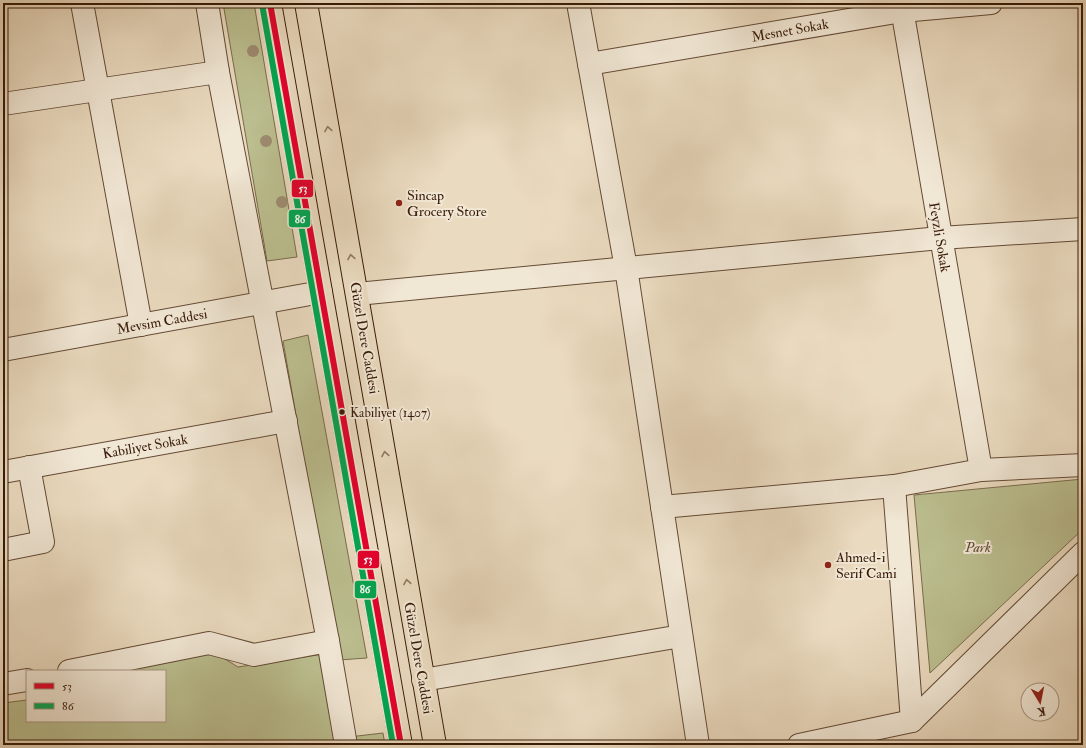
<svg xmlns="http://www.w3.org/2000/svg" width="1086" height="748" font-family="'IM FELL Double Pica',serif">
<style>
.green{fill:#bbbe8f;stroke:#7a6c4b}
.lines{fill:none;stroke-linecap:round;stroke-linejoin:round}
.minor-casing{stroke:#644a35;stroke-width:24}
.major-casing{stroke:#381a07;stroke-width:24}
.minor{stroke:#f1e7d5;stroke-width:22}
.major{stroke:#eadabf;stroke-width:22}
.bus-1-casing{stroke:#f1e7d5;stroke-width:9}
.bus-2-casing{stroke:#f1e7d5;stroke-width:9}
.bus-1{stroke:#e4002b;stroke-width:6}
.bus-2{stroke:#00a651;stroke-width:6}
.tree{fill:#9e8b70}
.oneway{stroke:#917a63}
.poi-dot{fill:#8f2418;stroke:#f1e7d5;stroke-width:1.5}
.bus-dot{fill:#381a07;stroke:#f1e7d5;stroke-width:1.5}
.labels{text-anchor:middle;stroke-width:4;stroke-linejoin:round;paint-order:stroke}
.bus-label{font-size:13px;fill:#381a07;stroke:#f1e7d5;text-anchor:start}
.street-label{font-size:14px;fill:#381a07;stroke:#f1e7d5}
.poi-label{font-size:14px;fill:#381a07;stroke:#f1e7d5;text-anchor:start}
.park-label{font-size:14px;font-style:italic;fill:#5f4b30;stroke:#f1e7d5}
.line-badge{stroke:#f1e7d5;stroke-width:1.5}
.badge-label{font-size:11px;text-anchor:middle;font-weight:bold;fill:#fff}
</style>
<rect width="100%" height="100%" fill="#eadabf"/>
<filter id="stains"><feTurbulence type="fractalNoise" baseFrequency=".005" numOctaves="4"/><feColorMatrix values="0 0 0 0 .2 0 0 0 0 .09 0 0 0 0 .02 0 0 0 .5 -.17"/></filter>
<radialGradient id="worn" r=".72"><stop offset=".6" stop-color="#630" stop-opacity="0"/><stop offset="1" stop-color="#630" stop-opacity=".3"/></radialGradient>
<!-- green -->
<g class="green">
<polygon points="223,3 254,3 297,257 267,261"/>
<polygon points="308,335 367,658 339,660 283,341"/>
<polygon points="1083,479 1083,529 930,673 914,495"/>
<polygon points="212,651 238,667 324,654 340,741 306,745 3,745 3,703 27,700 27,721 165,721 165,671 104,671"/>
<polygon points="383,733 385,745 350,745 349,737"/>
</g>
<g class="lines">
<!-- minor casing -->
<g class="minor-casing">
<g id="minor">
<polyline points="82,3 141,325"/>
<polyline points="207,3 218,72 328,641 346,745"/>
<polyline points="578,3 626,268 698,745"/>
<polyline points="901,3 981,470"/>
<polyline points="589,64 902,11 991,3"/>
<polyline points="3,104 218,72"/>
<polyline points="357,294 940,238 1083,229"/>
<polyline points="3,350 321,292"/>
<polyline points="3,472 286,421"/>
<polyline points="894,486 912,721"/>
<polyline points="662,507 894,486 981,470 1083,465"/>
<polyline points="3,550 43,542 29,467"/>
<polyline points="69,671 209,643 254,655 328,641"/>
<polyline points="423,680 681,636"/>
<polyline points="3,684 27,680"/>
<polyline points="799,745 912,721 1083,553"/>
</g>
</g>
<!-- major casing -->
<g class="major-casing">
<g id="major">
<polyline points="270,3 401,745"/>
<polyline points="306,3 435,745"/>
</g>
</g>
<!-- minor -->
<use href="#minor" class="minor"/>
<!-- major -->
<use href="#major" class="major"/>
<!-- bus-1 casing -->
<g class="bus-1-casing">
<polyline id="bus-1" points="270,3 401,745"/>
</g>
<!-- bus-2 casing -->
<g class="bus-2-casing">
<polyline id="bus-2" points="262,4 393,745"/>
</g>
<!-- bus-1 -->
<use href="#bus-1" class="bus-1"/>
<!-- bus-2 -->
<use href="#bus-2" class="bus-2"/>
</g>
<!-- trees -->
<g class="tree">
<circle cx="253" cy="51" r="6"/>
<circle cx="266" cy="141" r="6"/>
<circle cx="282" cy="202" r="6"/>
</g>
<!-- one-way arrows -->
<defs><path id="oneway-chevron" d="M-2-3.5L2.5 0L-2 3.5" fill="none" stroke-width="1.6" stroke-linecap="round" stroke-linejoin="round"/></defs>
<g class="oneway">
<use href="#oneway-chevron" transform="translate(328 129) rotate(-100)"/>
<use href="#oneway-chevron" transform="translate(351 257) rotate(-100)"/>
<use href="#oneway-chevron" transform="translate(385 454) rotate(-100)"/>
<use href="#oneway-chevron" transform="translate(407 582) rotate(-100)"/>
</g>
<!-- markers -->
<g class="poi-dot">
<circle cx="399" cy="203" r="4"/>
<circle cx="828" cy="565" r="4"/>
</g>
<circle class="bus-dot" cx="342" cy="412" r="3.5"/>
<g class="labels">
<!-- bus labels -->
<g class="bus-label">
<text x="350" y="417">Kabiliyet (1407)</text>
</g>
<!-- street labels -->
<g class="street-label">
<text transform="translate(790 30) rotate(-10)" y="5">Mesnet Sokak</text>
<text transform="translate(940 237) rotate(80)" y="5">Feyzli Sokak</text>
<text transform="translate(162 321) rotate(-10)" y="5">Mevsim Caddesi</text>
<text transform="translate(365 338) rotate(80)" y="5">Güzel Dere Caddesi</text>
<text transform="translate(145 446) rotate(-10)" y="5">Kabiliyet Sokak</text>
<text transform="translate(419 658) rotate(80)" y="5">Güzel Dere Caddesi</text>
</g>
<!-- poi labels -->
<g class="poi-label">
<text x="407" y="200">Sincap<tspan x="407" dy="16">Grocery Store</tspan></text>
<text x="836" y="562">Ahmed-i<tspan x="836" dy="16">Serif Cami</tspan></text>
</g>
<!-- park labels -->
<g class="park-label">
<text x="978" y="552">Park</text>
</g>
</g>
<g class="line-badge">
<rect x="291" y="179" width="23" height="19" rx="4" fill="#e4002b"/>
<rect x="288" y="209" width="23" height="19" rx="4" fill="#00a651"/>
<rect x="357" y="550" width="23" height="19" rx="4" fill="#e4002b"/>
<rect x="354" y="580" width="23" height="19" rx="4" fill="#00a651"/>
</g>
<g class="badge-label">
<text x="303" y="192">53</text>
<text x="300" y="223">86</text>
<text x="368" y="563">53</text>
<text x="365" y="593">86</text>
</g>
<!-- margin -->
<rect width="1086" height="748" fill="none" stroke="#eadabf" stroke-width="16"/>
<rect x="4" y="4" width="1078" height="740" fill="none" stroke="#381a07" stroke-width="2"/>
<rect x="8" y="8" width="1070" height="732" fill="none" stroke="#381a07"/>
<!-- legend -->
<rect x="26" y="670" width="140" height="52" fill="#f1e7d5" stroke="#a79583"/>
<rect x="34" y="683" width="20" height="6" fill="#e4002b" stroke="#a79583"/>
<text x="62" y="690" font-size="12" fill="#381a07">53</text>
<rect x="34" y="703" width="20" height="6" fill="#00a651" stroke="#a79583"/>
<text x="62" y="710" font-size="12" fill="#381a07">86</text>
<!-- north arrow -->
<g transform="translate(1040 702) rotate(170)"><circle r="19" fill="#f1e7d5" stroke="#a79583"/>
<path d="M0-3L7 15L0 10L-7 15Z" fill="#8f2418"/>
<text y="-6" font-size="11" font-weight="bold" text-anchor="middle" fill="#381a07">K</text>
</g>
<rect width="100%" height="100%" filter="url(#stains)"/>
<rect width="100%" height="100%" fill="url(#worn)"/>
</svg>
